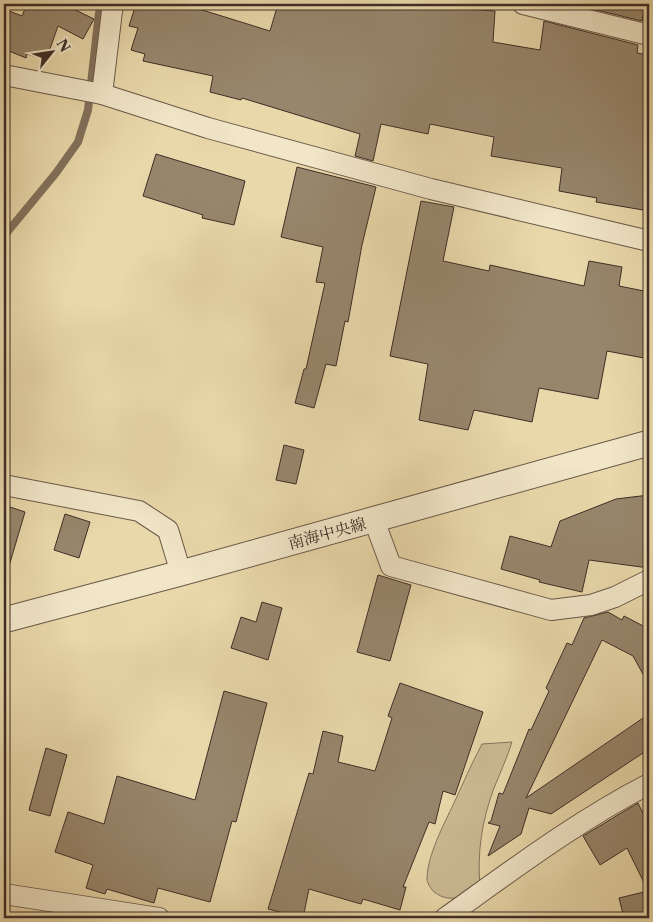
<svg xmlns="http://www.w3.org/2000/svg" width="653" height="922" font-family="'Libre Caslon Text','Noto Serif JP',serif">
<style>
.green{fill:#ccbb94;stroke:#85745e}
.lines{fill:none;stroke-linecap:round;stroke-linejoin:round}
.stream{stroke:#82715c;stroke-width:8}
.building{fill:#97866c;stroke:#3e2e28}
.minor-casing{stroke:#695848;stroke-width:22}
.tertiary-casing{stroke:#695848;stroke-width:27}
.minor{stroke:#f1e6c8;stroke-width:20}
.tertiary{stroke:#f1e6c8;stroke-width:25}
.labels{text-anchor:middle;stroke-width:4.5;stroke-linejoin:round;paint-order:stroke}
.street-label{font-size:16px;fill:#3e2e28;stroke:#f1e6c8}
</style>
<rect width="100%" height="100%" fill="#e9d8aa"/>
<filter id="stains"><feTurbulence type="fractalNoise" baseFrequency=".004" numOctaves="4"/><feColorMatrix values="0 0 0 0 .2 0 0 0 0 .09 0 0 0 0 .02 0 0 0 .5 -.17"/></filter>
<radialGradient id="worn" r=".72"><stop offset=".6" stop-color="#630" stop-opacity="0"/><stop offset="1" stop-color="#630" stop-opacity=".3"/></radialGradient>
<!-- green -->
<path class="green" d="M512,742C507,758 500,773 494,788C482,820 477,852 480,887C463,895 452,905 434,892C431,889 427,883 427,879C427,856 444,824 454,803C463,783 472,763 482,744Z"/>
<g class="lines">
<!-- stream -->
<polyline class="stream" points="4,236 56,173 78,142 88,110 99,13 102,4"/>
</g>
<!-- building -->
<g class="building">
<polygon points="27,4 63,4 94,19 83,39 58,26 46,60 27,54 26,58 4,49 4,9 22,16"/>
<polygon points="136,4 183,4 270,31 278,4 456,4 455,8 495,11 493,42 540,50 544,21 638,45 637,53 649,55 649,75 646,95 649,96 649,211 596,202 597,198 559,191 562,168 491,156 494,137 430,124 428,134 381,124 373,161 355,156 360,134 242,98 241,100 210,92 213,76 143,61 145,54 131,50 138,28 129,26"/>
<polygon points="572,4 645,4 642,21"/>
<polygon points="156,154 245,181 234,225 202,218 203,215 143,196"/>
<polygon points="297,167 376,187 362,245 348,322 345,321 336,366 326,364 314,408 295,403 304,369 306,369 325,283 316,282 323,247 281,237"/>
<polygon points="421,201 454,207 443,261 489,271 490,265 584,286 589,261 622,267 619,286 649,292 649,359 607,351 598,399 539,388 532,422 474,410 468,430 419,420 428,364 390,356"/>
<polygon points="284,445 304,450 296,484 276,480"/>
<polygon points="649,495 649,568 589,560 582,592 539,582 540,580 501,569 510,536 551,547 560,521 616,499"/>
<polygon points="4,505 25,512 9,566 4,565"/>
<polygon points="65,514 90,522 79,558 54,550"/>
<polygon points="378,575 411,585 390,661 357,652"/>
<polygon points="262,602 282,608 268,660 231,648 241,617 256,622"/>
<polygon points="608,612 622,620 624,616 649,629 649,685 633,656 602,640 526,798 649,714 649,749 551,814 529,808 521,834 488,856 500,826 488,823 491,821 499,793 503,794 529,729 531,730 549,691 546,688 567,643 572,645 584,618"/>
<polygon points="400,683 483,712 455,795 443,791 435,824 429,822 403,887 406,887 400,910 363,899 361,904 309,889 303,918 268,909 309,773 313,774 323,731 343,736 338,762 375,771 392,718 388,716"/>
<polygon points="224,691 267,703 236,822 232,821 210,902 158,888 154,903 107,889 105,894 86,888 93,865 55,852 68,812 104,824 117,776 195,800"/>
<polygon points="46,748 67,755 50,816 29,810"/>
<polygon points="638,803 649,826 649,918 624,918 619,898 648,891 627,848 600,865 583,836"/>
</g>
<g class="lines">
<!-- minor casing -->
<g class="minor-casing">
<g id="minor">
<polyline points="523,4 649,35"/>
<polyline points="4,75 102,94 208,128 431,189 649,241"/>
<polyline points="102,94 112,11 114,4"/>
<polyline points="4,485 139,511 168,530 181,573"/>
<polyline points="374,520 391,566 551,610 591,605 615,597 649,580"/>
<polyline points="4,894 159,918"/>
<path d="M445,918C511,871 577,821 649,784"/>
</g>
</g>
<!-- tertiary casing -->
<g class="tertiary-casing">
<polyline id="tertiary" points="4,620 181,573 649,443"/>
</g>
<!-- minor -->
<use href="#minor" class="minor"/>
<!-- tertiary -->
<use href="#tertiary" class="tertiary"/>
</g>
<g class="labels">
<!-- street labels -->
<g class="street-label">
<text transform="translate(327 533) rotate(-15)" y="6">南海中央線</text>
</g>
</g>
<!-- margin -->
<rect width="653" height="922" fill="none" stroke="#e9d8aa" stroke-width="20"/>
<rect x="5" y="5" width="643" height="912" fill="none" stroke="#3e2e28" stroke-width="2.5"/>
<rect x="10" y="10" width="633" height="902" fill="none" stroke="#3e2e28"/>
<!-- north arrow -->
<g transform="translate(52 52) rotate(60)" stroke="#f1e6c8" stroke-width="4" paint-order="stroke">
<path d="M0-4L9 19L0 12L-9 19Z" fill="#3e2e28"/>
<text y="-8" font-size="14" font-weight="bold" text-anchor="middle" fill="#3e2e28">N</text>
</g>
<rect width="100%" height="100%" filter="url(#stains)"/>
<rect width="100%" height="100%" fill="url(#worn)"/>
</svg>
